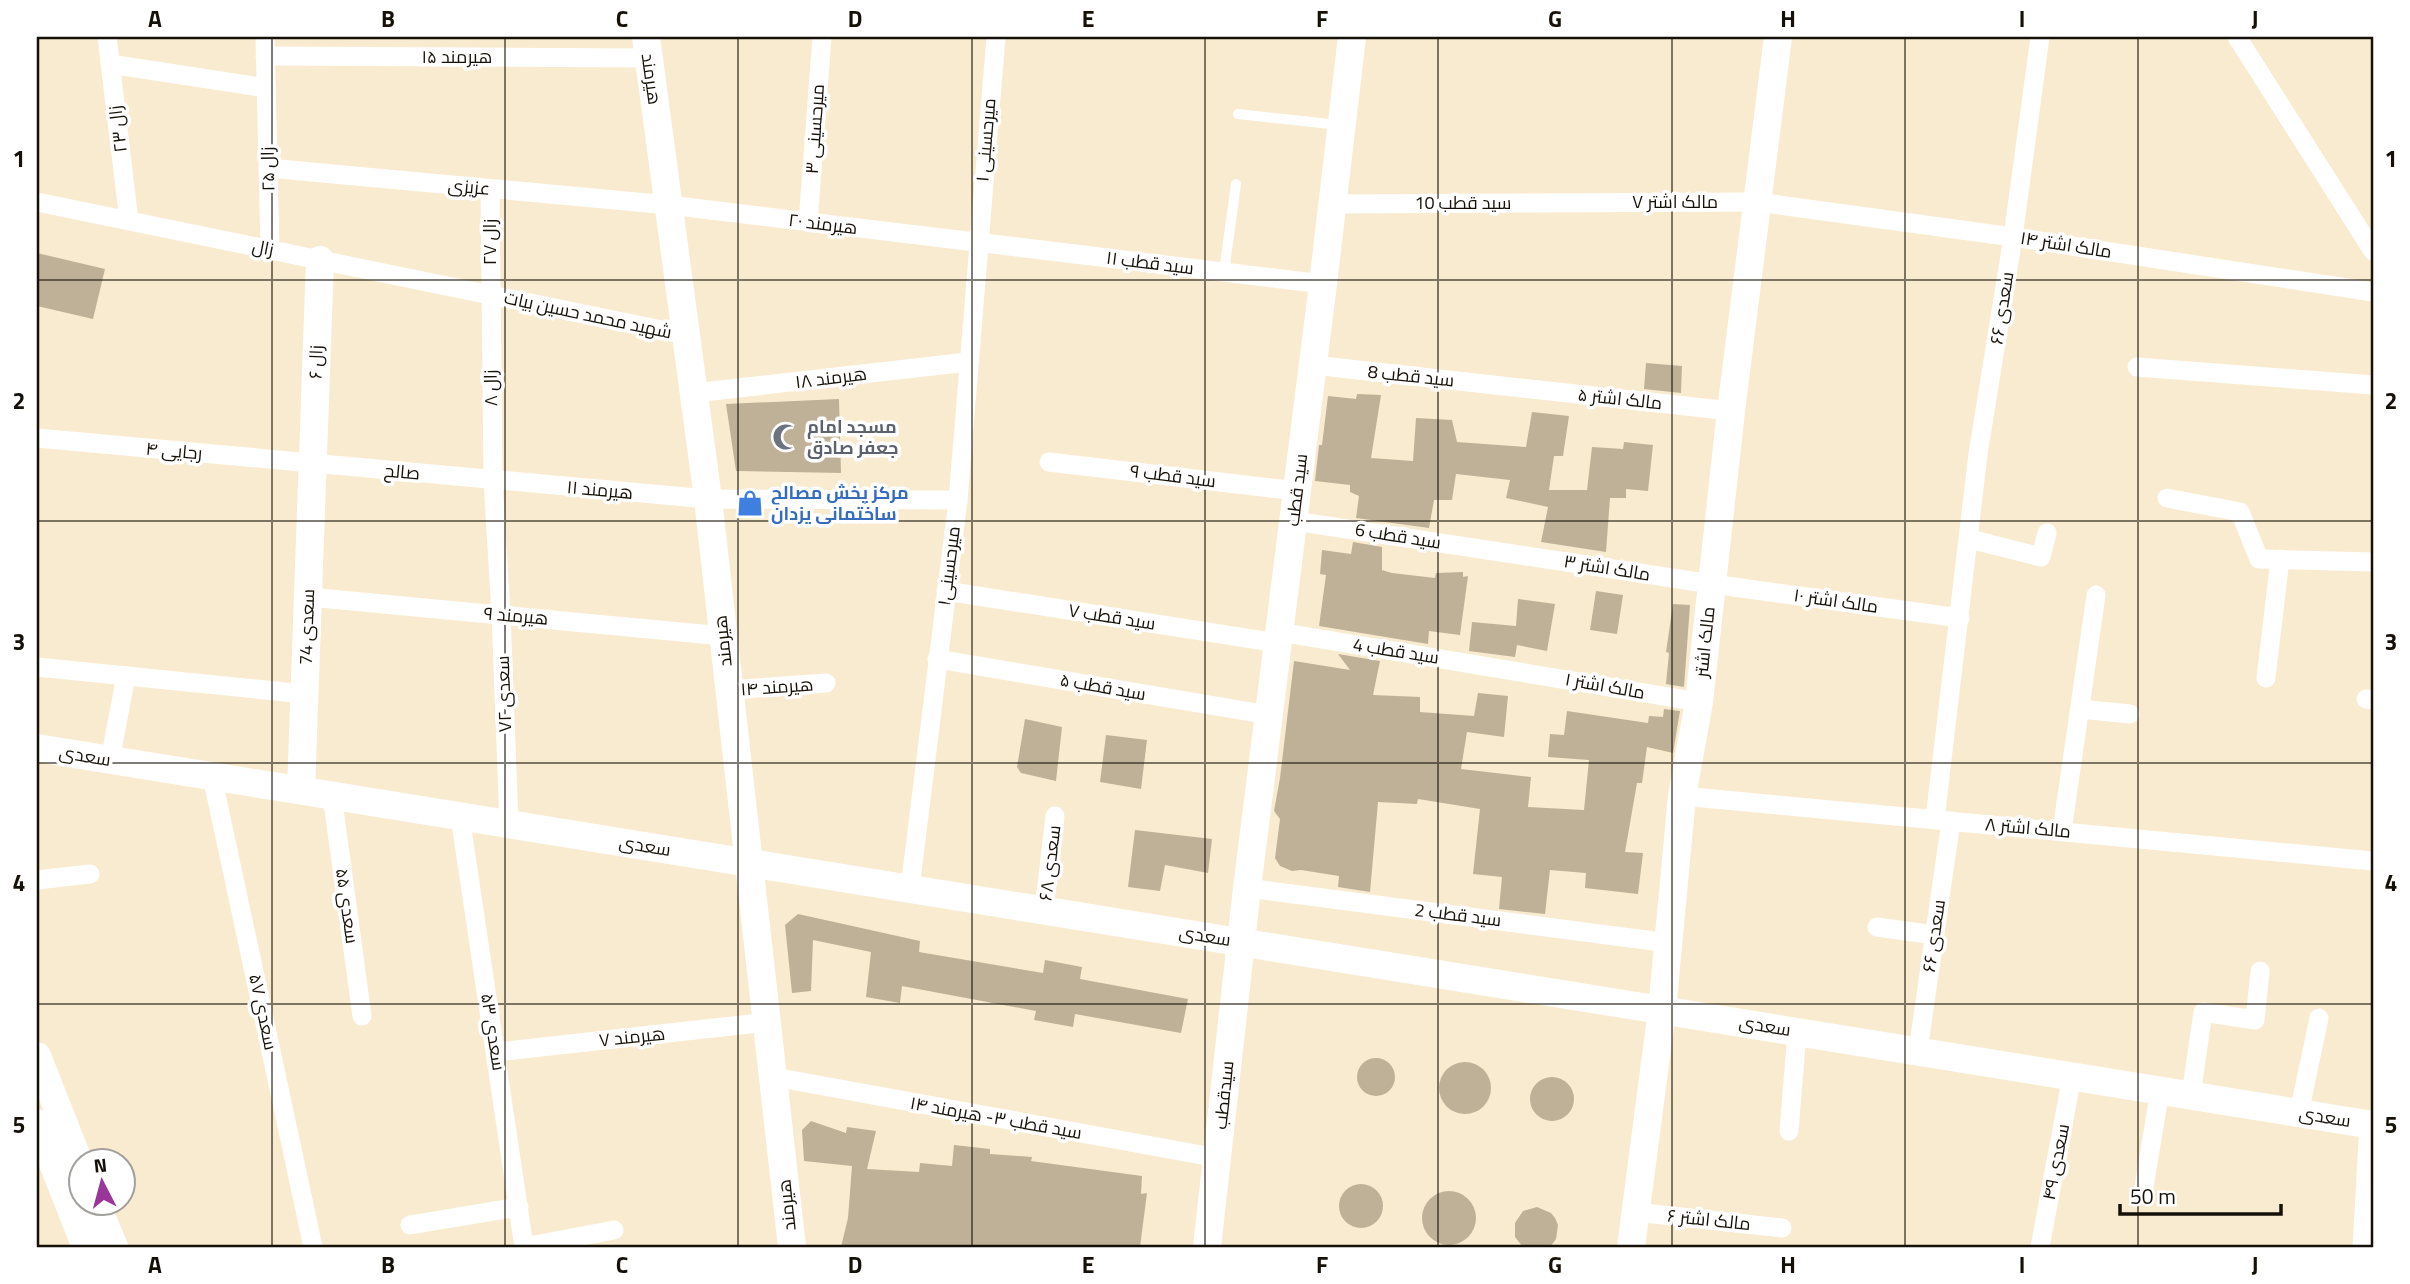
<svg xmlns="http://www.w3.org/2000/svg" width="2410" height="1284" font-family="'Titillium Web',Cairo,sans-serif">
<style>
.building{fill:#beb197}
.lines{fill:none;stroke-linecap:round;stroke-linejoin:round}
.lane{stroke:#fff;stroke-width:10}
.street{stroke:#fff;stroke-width:19}
.secondary{stroke:#fff;stroke-width:28}
.grid{fill:none;stroke:#161108;stroke-width:2;stroke-opacity:0.55}
.labels{text-anchor:middle;stroke-width:7;stroke-linejoin:round;paint-order:stroke}
.street-label{font-size:18px;fill:#161108;stroke:#fff}
.worship-label{font-size:18px;font-weight:bold;fill:#5b616d;stroke:#fff;text-anchor:start}
.shop-label{font-size:18px;font-weight:bold;fill:#366cbe;stroke:#fff;text-anchor:start}
.neatline{fill:none;stroke:#161108;stroke-width:2.5}
.grid-label{font-size:23px;text-anchor:middle;font-weight:bold;fill:#161108}
</style>
<rect width="100%" height="100%" fill="#f9ebcf"/>
<!-- building -->
<g class="building">
<polygon points="37,253 105,269 93,319 37,306"/>
<polygon points="1646,363 1682,366 1681,393 1644,389"/>
<polygon points="1357,394 1381,395 1371,458 1413,461 1416,418 1452,420 1457,442 1526,447 1532,412 1569,416 1563,456 1554,456 1549,490 1587,490 1592,447 1623,449 1624,442 1653,445 1648,491 1626,489 1626,498 1610,498 1606,552 1541,542 1548,507 1506,498 1510,480 1456,474 1452,500 1434,500 1429,528 1356,518 1359,496 1350,492 1350,485 1315,481 1319,445 1322,445 1328,396 1356,399"/>
<polygon points="839,399 841,473 736,471 726,404"/>
<polygon points="1353,542 1382,547 1382,570 1392,573 1435,578 1436,573 1463,572 1463,577 1468,576 1460,635 1429,631 1428,644 1319,626 1326,575 1320,574 1322,550 1351,554"/>
<polygon points="1596,591 1623,595 1617,634 1590,630"/>
<polygon points="1518,599 1555,604 1547,651 1517,645 1515,657 1469,651 1472,622 1516,626"/>
<polygon points="1673,604 1690,605 1684,687 1666,684 1669,653 1666,652"/>
<polygon points="1338,654 1380,661 1373,695 1420,697 1420,712 1474,716 1478,693 1508,696 1504,737 1467,732 1461,769 1531,777 1528,807 1584,810 1589,760 1548,757 1550,734 1564,735 1567,711 1648,723 1649,716 1663,717 1664,709 1680,711 1673,753 1647,747 1642,783 1637,783 1625,852 1643,853 1638,894 1585,888 1586,873 1550,870 1545,914 1499,909 1502,877 1473,874 1480,809 1418,799 1417,804 1378,802 1370,892 1338,887 1339,876 1301,870 1292,871 1280,866 1275,858 1280,819 1274,811 1280,778 1294,661 1350,670"/>
<polygon points="1025,719 1062,727 1056,781 1021,773 1017,767"/>
<polygon points="1106,735 1147,740 1141,789 1100,782"/>
<polygon points="1135,830 1212,839 1208,873 1165,865 1160,891 1128,887"/>
<polygon points="798,914 920,941 919,952 1043,973 1045,960 1082,967 1080,979 1188,999 1181,1033 1075,1014 1073,1027 1034,1020 1036,1011 902,986 900,1003 866,997 871,952 813,940 811,991 792,993 785,925"/>
<circle cx="1376" cy="1077" r="19"/>
<circle cx="1465" cy="1088" r="26"/>
<circle cx="1552" cy="1099" r="22"/>
<polygon points="811,1121 846,1133 847,1127 876,1131 867,1169 919,1172 920,1163 952,1166 954,1145 990,1149 990,1154 1032,1157 1031,1161 1142,1176 1141,1194 1147,1193 1140,1247 841,1247 848,1218 852,1166 804,1161 802,1130"/>
<circle cx="1361" cy="1206" r="22"/>
<circle cx="1449" cy="1218" r="27"/>
<polygon points="1537,1207 1551,1213 1555,1218 1558,1225 1556,1239 1550,1247 1523,1247 1515,1237 1515,1223 1523,1211"/>
</g>
<g class="lines">
<!-- lane -->
<g class="lane">
<polyline points="1238,114 1339,125"/>
<polyline points="1224,272 1236,184"/>
</g>
<!-- street -->
<g class="street">
<polyline points="107,37 129,221"/>
<polyline points="265,37 270,250"/>
<polyline points="2237,37 2373,251"/>
<polyline points="265,56 649,58"/>
<polyline points="110,64 266,88"/>
<polyline points="268,168 669,205 1323,284"/>
<polyline points="490,189 493,480 501,615 509,824"/>
<polyline points="37,202 686,335"/>
<polyline points="1333,204 1757,202 2013,237 2373,292"/>
<polyline points="808,222 822,37"/>
<polyline points="1313,365 1731,411"/>
<polyline points="2137,367 2373,385"/>
<polyline points="694,393 968,362"/>
<polyline points="37,438 708,499 958,500"/>
<polyline points="1049,462 1297,491"/>
<polyline points="2167,498 2240,512 2259,559 2373,562"/>
<polyline points="1294,521 1712,584 1960,618"/>
<polyline points="1970,539 2041,557 2047,533"/>
<polyline points="946,591 1278,643"/>
<polyline points="309,597 723,636"/>
<polyline points="1279,632 1699,702"/>
<polyline points="937,659 1269,715"/>
<polyline points="37,667 305,694"/>
<polyline points="2266,678 2280,559"/>
<polyline points="728,690 826,683"/>
<polyline points="2366,699 2373,700"/>
<polyline points="2080,709 2130,714"/>
<polyline points="110,760 126,676"/>
<polyline points="212,776 313,1247"/>
<polyline points="332,795 362,1016"/>
<polyline points="1682,796 2373,861"/>
<polyline points="460,816 524,1247"/>
<polyline points="1935,819 1978,454 2013,237 2040,37"/>
<polyline points="2062,831 2096,595"/>
<polyline points="37,880 90,874"/>
<polyline points="910,888 958,500 996,37"/>
<polyline points="1247,888 1669,943"/>
<polyline points="1044,910 1055,816"/>
<polyline points="1877,927 1934,935"/>
<polyline points="1918,1051 1951,821"/>
<polyline points="497,1052 768,1022"/>
<polyline points="774,1077 1218,1158"/>
<polyline points="2191,1095 2203,1012 2255,1020 2260,971"/>
<polyline points="2299,1113 2319,1018"/>
<polyline points="1789,1131 1797,1032"/>
<polyline points="2143,1193 2160,1090"/>
<polyline points="1635,1212 1782,1228"/>
<polyline points="410,1225 519,1207"/>
<polyline points="524,1247 614,1230"/>
<polyline points="2040,1247 2072,1076"/>
<polyline points="2362,1247 2369,1124"/>
</g>
<!-- secondary -->
<g class="secondary">
<polyline points="646,37 708,499 792,1247"/>
<polyline points="37,748 2373,1125"/>
<polyline points="301,790 320,260"/>
<polyline points="37,1056 80,1165"/>
<polyline points="37,1123 86,1247"/>
<polyline points="96,1204 114,1247"/>
<polyline points="1207,1247 1247,888 1323,284 1352,37"/>
<polyline points="1631,1247 1662,1010 1682,796 1699,702 1731,411 1778,37"/>
</g>
</g>
<!-- grid -->
<path class="grid" d="M272,37V1247M505,37V1247M738,37V1247M972,37V1247M1205,37V1247M1438,37V1247M1672,37V1247M1905,37V1247M2138,37V1247M37,280H2373M37,521H2373M37,763H2373M37,1004H2373"/>
<!-- icons -->
<defs>
<g id="mosque-bare" transform="scale(2.1)"><path d="M3.5-4.9A6 6 0 1 0 3.5 4.9A5 5 0 1 1 3.5-4.9Z" fill="#6b7280" stroke="#fff" stroke-width="2.5" paint-order="stroke"/></g>
<g id="shop-bare" transform="scale(2.1)"><path d="M-5-2.5h2.3a2.7 3.5 0 0 1 5.4 0H5L5.5 6h-11ZM-1.5-2.5h3a1.5 2.3 0 0 0-3 0Z" fill="#3f7fe0" stroke="#fff" stroke-width="2.5" paint-order="stroke"/></g>
</defs>
<g fill-rule="evenodd">
<use href="#mosque-bare" x="786" y="437"/>
<use href="#shop-bare" x="750" y="503"/>
</g>
<g class="labels">
<!-- street labels -->
<g class="street-label">
<text x="457" y="63">هیرمند ۱۵</text>
<text transform="translate(651 79) rotate(82)" y="6">هیرمند</text>
<text transform="translate(118 129) rotate(-97)" y="6">زال ۲۳</text>
<text transform="translate(815 129) rotate(-86)" y="6">میرحسینی ۳</text>
<text transform="translate(986 140) rotate(-85)" y="6">میرحسینی ۱</text>
<text transform="translate(268 169) rotate(-91)" y="6">زال ۲۵</text>
<text transform="translate(469 187) rotate(5)" y="6">عزیزی</text>
<text x="1675" y="208">مالک اشتر ۷</text>
<text x="1463" y="209">سید قطب 10</text>
<text transform="translate(823 224) rotate(7)" y="6">هیرمند ۲۰</text>
<text transform="translate(490 242) rotate(-90)" y="6">زال ۲۷</text>
<text transform="translate(2066 245) rotate(9)" y="6">مالک اشتر ۱۴</text>
<text transform="translate(263 248) rotate(11)" y="6">زال</text>
<text transform="translate(1150 263) rotate(7)" y="6">سید قطب ۱۱</text>
<text transform="translate(2002 308) rotate(-81)" y="6">سعدی ۶۶</text>
<text transform="translate(588 315) rotate(12)" y="6">شهید محمد حسین بیات</text>
<text transform="translate(316 362) rotate(-88)" y="6">زال ۶</text>
<text transform="translate(1411 376) rotate(6)" y="6">سید قطب 8</text>
<text transform="translate(831 378) rotate(-7)" y="6">هیرمند ۱۸</text>
<text transform="translate(491 388) rotate(-91)" y="6">زال ۸</text>
<text transform="translate(1620 399) rotate(6)" y="6">مالک اشتر ۵</text>
<text transform="translate(174 451) rotate(5)" y="6">رجایی ۴</text>
<text transform="translate(402 472) rotate(5)" y="6">صالح</text>
<text transform="translate(1173 476) rotate(7)" y="6">سید قطب ۹</text>
<text transform="translate(600 490) rotate(5)" y="6">هیرمند ۱۱</text>
<text transform="translate(1297 490) rotate(-83)" y="6">سید قطب</text>
<text transform="translate(1398 536) rotate(9)" y="6">سید قطب 6</text>
<text transform="translate(949 566) rotate(-83)" y="6">میرحسینی۱</text>
<text transform="translate(1607 568) rotate(9)" y="6">مالک اشتر ۳</text>
<text transform="translate(1836 601) rotate(8)" y="6">مالک اشتر ۱۰</text>
<text transform="translate(516 616) rotate(5)" y="6">هیرمند ۹</text>
<text transform="translate(1112 617) rotate(9)" y="6">سید قطب ۷</text>
<text transform="translate(307 627) rotate(-88)" y="6">سعدی 74</text>
<text transform="translate(723 641) rotate(-96)" y="6">هیرمند</text>
<text transform="translate(1705 642) rotate(-84)" y="6">مالک اشتر</text>
<text transform="translate(1396 651) rotate(9)" y="6">سید قطب 4</text>
<text transform="translate(1605 686) rotate(10)" y="6">مالک اشتر ۱</text>
<text transform="translate(777 687) rotate(-4)" y="6">هیرمند ۱۴</text>
<text transform="translate(1103 687) rotate(10)" y="6">سید قطب ۵</text>
<text transform="translate(504 694) rotate(-92)" y="6">سعدی ۷۲</text>
<text transform="translate(85 756) rotate(9)" y="6">سعدی</text>
<text transform="translate(2028 828) rotate(5)" y="6">مالک اشتر ۸</text>
<text transform="translate(645 846) rotate(9)" y="6">سعدی</text>
<text transform="translate(1050 863) rotate(-83)" y="6">سعدی ۶۸</text>
<text transform="translate(347 906) rotate(82)" y="6">سعدی ۵۵</text>
<text transform="translate(1458 915) rotate(7)" y="6">سید قطب 2</text>
<text transform="translate(1205 936) rotate(9)" y="6">سعدی</text>
<text transform="translate(1934 936) rotate(-82)" y="6">سعدی ۶۶</text>
<text transform="translate(263 1012) rotate(78)" y="6">سعدی ۵۷</text>
<text transform="translate(1765 1026) rotate(9)" y="6">سعدی</text>
<text transform="translate(493 1032) rotate(81)" y="6">سعدی ۵۳</text>
<text transform="translate(632 1037) rotate(-6)" y="6">هیرمند ۷</text>
<text transform="translate(1224 1095) rotate(-84)" y="6">سیدقطب</text>
<text transform="translate(2325 1117) rotate(9)" y="6">سعدی</text>
<text transform="translate(996 1118) rotate(10)" y="6">سید قطب ۳- هیرمند ۱۴</text>
<text transform="translate(2056 1162) rotate(-79)" y="6">سعدی ۴۹</text>
<text transform="translate(787 1205) rotate(-96)" y="6">هیرمند</text>
<text transform="translate(1709 1220) rotate(6)" y="6">مالک اشتر ۶</text>
</g>
<!-- worship labels -->
<g class="worship-label">
<text x="807" y="433">مسجد امام<tspan x="807" dy="21">جعفر صادق</tspan></text>
</g>
<!-- shop labels -->
<g class="shop-label">
<text x="771" y="499">مرکز پخش مصالح<tspan x="771" dy="21">ساختمانی یزدان</tspan></text>
</g>
</g>
<!-- border -->
<rect width="2410" height="1284" fill="none" stroke="#ffffff" stroke-width="77"/>
<!-- north arrow -->
<g transform="translate(102 1182) rotate(354)"><circle r="33" fill="#ffffff" stroke="#a2a09c" stroke-width="2"/>
<path d="M0-5L12 26L0 18L-12 26Z" fill="#9a359a"/>
<text y="-10" font-size="19" font-weight="bold" text-anchor="middle" fill="#161108">N</text>
</g>
<!-- scale -->
<path d="M2120 1204v10h161v-10" fill="none" stroke="#161108" stroke-width="3.5"/>
<text x="2130" y="1204" font-size="21" fill="#161108" stroke="#ffffff" stroke-width="5" paint-order="stroke">50 m</text>
<rect x="38" y="38" width="2334" height="1208" class="neatline"/>
<g class="grid-label">
<text x="155" y="27">A</text>
<text x="388" y="27">B</text>
<text x="622" y="27">C</text>
<text x="855" y="27">D</text>
<text x="1088" y="27">E</text>
<text x="1322" y="27">F</text>
<text x="1555" y="27">G</text>
<text x="1788" y="27">H</text>
<text x="2022" y="27">I</text>
<text x="2255" y="27">J</text>
<text x="19" y="167">1</text>
<text x="2391" y="167">1</text>
<text x="19" y="409">2</text>
<text x="2391" y="409">2</text>
<text x="19" y="650">3</text>
<text x="2391" y="650">3</text>
<text x="19" y="891">4</text>
<text x="2391" y="891">4</text>
<text x="19" y="1133">5</text>
<text x="2391" y="1133">5</text>
<text x="155" y="1273">A</text>
<text x="388" y="1273">B</text>
<text x="622" y="1273">C</text>
<text x="855" y="1273">D</text>
<text x="1088" y="1273">E</text>
<text x="1322" y="1273">F</text>
<text x="1555" y="1273">G</text>
<text x="1788" y="1273">H</text>
<text x="2022" y="1273">I</text>
<text x="2255" y="1273">J</text>
</g>
</svg>
